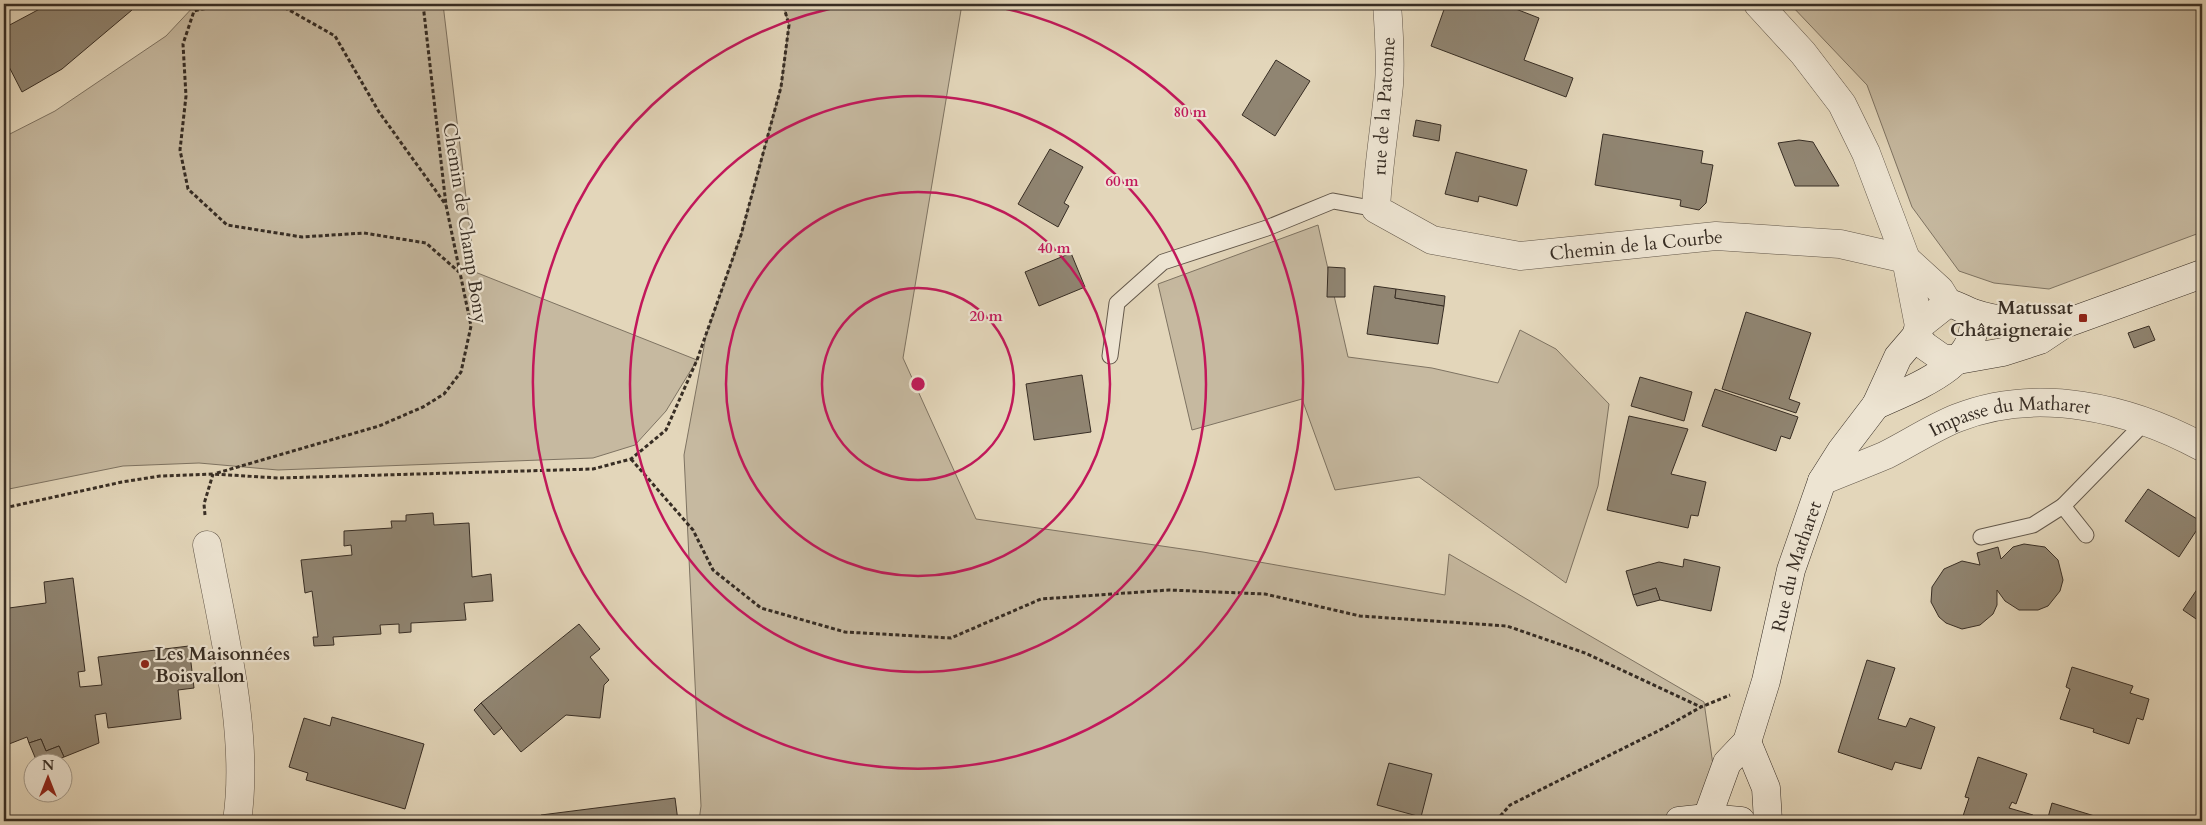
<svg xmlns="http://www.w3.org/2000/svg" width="2206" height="825" font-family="Cardo,serif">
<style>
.green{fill:#c6b9a0;stroke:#7e7362}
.building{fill:#908572;stroke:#372d24}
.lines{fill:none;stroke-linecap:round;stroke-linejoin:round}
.lane-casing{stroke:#62574a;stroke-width:17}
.street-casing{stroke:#62574a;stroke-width:29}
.secondary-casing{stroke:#372d24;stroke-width:29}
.path{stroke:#372d24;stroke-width:3;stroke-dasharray:4 2.5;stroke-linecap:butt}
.lane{stroke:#ede4d2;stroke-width:15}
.street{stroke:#ede4d2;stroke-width:28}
.secondary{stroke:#ede4d2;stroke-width:28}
.ring{fill:none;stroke:#c2185b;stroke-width:2.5}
.poi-dot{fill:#8f2418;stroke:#ede4d2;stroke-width:2}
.labels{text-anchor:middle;stroke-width:4.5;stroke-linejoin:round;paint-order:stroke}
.street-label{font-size:19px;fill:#372d24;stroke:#ede4d2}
.poi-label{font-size:19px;font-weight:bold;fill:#372d24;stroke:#ede4d2;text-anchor:end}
.centre{fill:#c2185b;stroke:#ede4d2;stroke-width:2.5}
.ring-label{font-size:15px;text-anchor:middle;font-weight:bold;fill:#c2185b;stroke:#ede4d2;stroke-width:4.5;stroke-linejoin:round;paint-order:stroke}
</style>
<rect width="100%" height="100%" fill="#e3d6ba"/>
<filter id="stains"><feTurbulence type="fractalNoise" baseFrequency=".004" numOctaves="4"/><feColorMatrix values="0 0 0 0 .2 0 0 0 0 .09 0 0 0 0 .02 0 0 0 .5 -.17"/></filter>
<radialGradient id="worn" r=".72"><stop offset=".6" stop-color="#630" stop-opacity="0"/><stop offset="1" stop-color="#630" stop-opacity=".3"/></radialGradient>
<!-- green -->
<g class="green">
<polygon points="196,4 443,4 475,272 697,360 666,411 635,445 593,458 278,470 199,463 123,466 4,490 4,137 55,111 166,36"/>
<polygon points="783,4 962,4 903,358 976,519 1203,552 1445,595 1449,554 1704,702 1721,821 699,821 701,806 684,455 706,336 741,235 781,87 789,25"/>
<polygon points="1790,4 2202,4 2202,232 2049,289 1994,283 1959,271 1912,207 1867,85"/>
<polygon points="1318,225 1348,357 1432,368 1498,383 1520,330 1556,349 1609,404 1598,486 1566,583 1419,477 1335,490 1302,399 1192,430 1158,284"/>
</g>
<!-- building -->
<g class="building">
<polygon points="49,4 127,4 132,10 62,69 22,92 4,57 4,28"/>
<polygon points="1446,4 1503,4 1539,18 1524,60 1573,78 1566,97 1431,46"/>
<polygon points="1276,60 1310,81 1275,136 1242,115"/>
<polygon points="1416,120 1441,125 1439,141 1413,136"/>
<polygon points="1603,134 1703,151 1701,163 1713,165 1706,203 1699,210 1680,206 1681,200 1595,185"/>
<polygon points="1799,140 1813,142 1839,186 1795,186 1778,143"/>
<polygon points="1050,149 1083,167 1064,203 1069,206 1058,227 1018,204"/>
<polygon points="1456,152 1527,170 1517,206 1479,196 1478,202 1445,194"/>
<polygon points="1071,253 1085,287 1039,306 1025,272"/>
<polygon points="1328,267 1345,268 1345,297 1327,297"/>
<polygon points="1374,286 1396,289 1395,298 1444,306 1438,344 1367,334"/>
<polygon points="1396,289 1445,296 1444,306 1395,298"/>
<polygon points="1746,312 1811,333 1789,399 1800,403 1796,413 1722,389"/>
<polygon points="2149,326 2155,340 2134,348 2128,333"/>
<polygon points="1082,375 1091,432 1034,440 1026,384"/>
<polygon points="1640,377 1692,392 1684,421 1631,406"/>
<polygon points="1715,389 1798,417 1790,439 1781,436 1776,451 1702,426"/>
<polygon points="1629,416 1688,429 1671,474 1706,482 1698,516 1691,515 1688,528 1607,510"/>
<polygon points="2148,489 2202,522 2179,557 2125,521"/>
<polygon points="433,513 434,525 469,523 472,577 491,574 493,601 464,603 466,620 411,623 411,632 399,633 399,624 380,625 381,634 333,637 334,645 314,646 313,637 318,637 312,591 305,593 301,560 352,555 351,545 344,546 344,531 392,528 391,521 406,521 406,515"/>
<polygon points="2024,544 2045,547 2058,560 2063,580 2060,591 2048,606 2038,610 2019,610 2005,601 1997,590 1997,605 1993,614 1980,625 1962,629 1946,623 1939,617 1931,602 1932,587 1944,569 1962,561 1980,565 1977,553 1998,547 2001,559 2013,547"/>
<polygon points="1684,559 1720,567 1711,611 1660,600 1656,588 1633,595 1626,571 1659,562 1683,567"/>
<polygon points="73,578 85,671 78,672 80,687 102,685 98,657 189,646 194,688 178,690 181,719 108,728 106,713 95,715 99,743 64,757 59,746 46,751 41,739 29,743 27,737 4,746 4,604 9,603 9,608 46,603 44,582"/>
<polygon points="2202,582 2202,623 2183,610"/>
<polygon points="1656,588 1660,600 1637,606 1633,595"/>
<polygon points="579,624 600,649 590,657 609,680 604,685 600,718 566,715 521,752 481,703"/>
<polygon points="1867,660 1895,668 1878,719 1906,727 1910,718 1935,727 1921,769 1895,762 1892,770 1838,752"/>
<polygon points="2072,667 2133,686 2130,693 2149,699 2143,720 2137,718 2129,744 2093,732 2094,729 2060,719 2070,689 2066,687"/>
<polygon points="481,703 502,728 494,735 474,710"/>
<polygon points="332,717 424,744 405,809 306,780 308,773 289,767 304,718 330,726"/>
<polygon points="41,739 46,751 59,746 64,757 52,762 37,762 29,743"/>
<polygon points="1978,757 2027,774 2016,804 2012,802 2009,808 2033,815 2031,821 1998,821 1984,817 1983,821 1979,821 1963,816 1969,798 1965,797"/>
<polygon points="1389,763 1432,774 1421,817 1377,805"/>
<polygon points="675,798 678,821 542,821 541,815"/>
<polygon points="2052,803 2111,821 2047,821"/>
</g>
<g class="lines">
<!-- lane casing -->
<g class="lane-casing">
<g id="lane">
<polyline points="1110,356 1117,303 1163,262 1267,228 1333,201 1376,209"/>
<polyline points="2086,535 2063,506 2146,421"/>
<polyline points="1981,537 2033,525 2063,506"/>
</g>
</g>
<!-- street casing -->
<g class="street-casing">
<g id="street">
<path id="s1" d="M1387,4C1389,31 1391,58 1389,85C1385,127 1378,167 1376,209L1432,240L1520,256L1716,236L1840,244L1906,259L1940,290L1948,303"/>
<polyline points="1758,4 1803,53 1842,104 1866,153 1906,259 1919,326"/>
<path id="s2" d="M1822,481C1843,472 1865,464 1886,455C1910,443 1932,428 1957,418C2037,386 2130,408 2202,447"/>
<path d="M207,545C223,631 250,735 237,821"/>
</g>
</g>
<!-- secondary casing -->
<g class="secondary-casing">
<g id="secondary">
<polyline points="1916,336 1925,346 1942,358 1958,360 2003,352 2040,340 2064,324 2202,274"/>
<path d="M1876,405C1911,389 1986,363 1972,313"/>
<polyline points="1747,742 1766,788 1768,821"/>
<path id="s3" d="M1707,818L1727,763L1747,742L1766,681L1791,570L1822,481L1841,451L1876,405L1898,357L1916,336L1919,326L1948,303C1958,305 1964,310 1973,313C2002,323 2034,323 2064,324"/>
<polyline points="1679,821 1707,818 1741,821"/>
</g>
</g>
<!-- path -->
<g class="path">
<polyline points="224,4 194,11 183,44 186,96 180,150 188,189 227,225 302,237 364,233 426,243 459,272"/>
<polyline points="272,4 282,6 335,36 379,112 446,205"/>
<polyline points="631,459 693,530 713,570 761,608 845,632 951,638 1041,599 1169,590 1265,594 1360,616 1507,626 1585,653 1701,707"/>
<polyline points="217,473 379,426 423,407 444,394 461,372 471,326 446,205 423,4"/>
<polyline points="4,508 122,482 160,476 213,474 278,478 593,469 631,459 666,430 697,360 741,235 781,87 789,25 783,4"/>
<polyline points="205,515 204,504 213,474"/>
<polyline points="1496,821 1510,805 1662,729 1701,707 1730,695"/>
</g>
<!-- lane -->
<use href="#lane" class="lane"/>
<!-- street -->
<use href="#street" class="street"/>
<!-- secondary -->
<use href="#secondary" class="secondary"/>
</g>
<!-- distance rings -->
<g class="ring">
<circle cx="918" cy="384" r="96"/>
<circle cx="918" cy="384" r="192"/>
<circle cx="918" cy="384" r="288"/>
<path d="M982 4A385 385 0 1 1 854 4"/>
</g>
<!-- markers -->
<g class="poi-dot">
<rect x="2078" y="313" width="10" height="10" rx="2.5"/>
<circle cx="145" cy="664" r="5"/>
</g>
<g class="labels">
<!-- street labels -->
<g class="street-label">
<text transform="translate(1383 106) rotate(-86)" y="7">rue de la Patonne</text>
<text transform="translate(466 223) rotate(81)" y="7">Chemin de Champ Bony</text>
<text dy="7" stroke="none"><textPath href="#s1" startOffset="476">Chemin de la Courbe</textPath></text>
<text dy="7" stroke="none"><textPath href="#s2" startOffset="202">Impasse du Matharet</textPath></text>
<text dy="7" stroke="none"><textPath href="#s3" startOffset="270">Rue du Matharet</textPath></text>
</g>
<!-- poi labels -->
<g class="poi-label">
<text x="2073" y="314">Matussat<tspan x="2073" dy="22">Châtaigneraie</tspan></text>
<text x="155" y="660" text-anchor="start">Les Maisonnées<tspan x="155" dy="22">Boisvallon</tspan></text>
</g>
</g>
<circle cx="918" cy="384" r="8" class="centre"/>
<g class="ring-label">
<text x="1190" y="117">80 m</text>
<text x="1122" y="186">60 m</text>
<text x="1054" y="253">40 m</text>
<text x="986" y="321">20 m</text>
</g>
<!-- margin -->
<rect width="2206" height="825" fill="none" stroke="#e3d6ba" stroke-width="20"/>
<rect x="5" y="5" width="2196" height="815" fill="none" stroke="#372d24" stroke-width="2.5"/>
<rect x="10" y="10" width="2186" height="805" fill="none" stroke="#372d24"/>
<!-- north arrow -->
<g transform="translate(48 778)"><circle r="24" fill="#ede4d2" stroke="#a49b8c"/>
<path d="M0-4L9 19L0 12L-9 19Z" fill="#8f2418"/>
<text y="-8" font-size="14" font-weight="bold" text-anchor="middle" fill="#372d24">N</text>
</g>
<rect width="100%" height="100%" filter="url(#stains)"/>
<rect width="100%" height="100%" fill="url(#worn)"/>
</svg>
